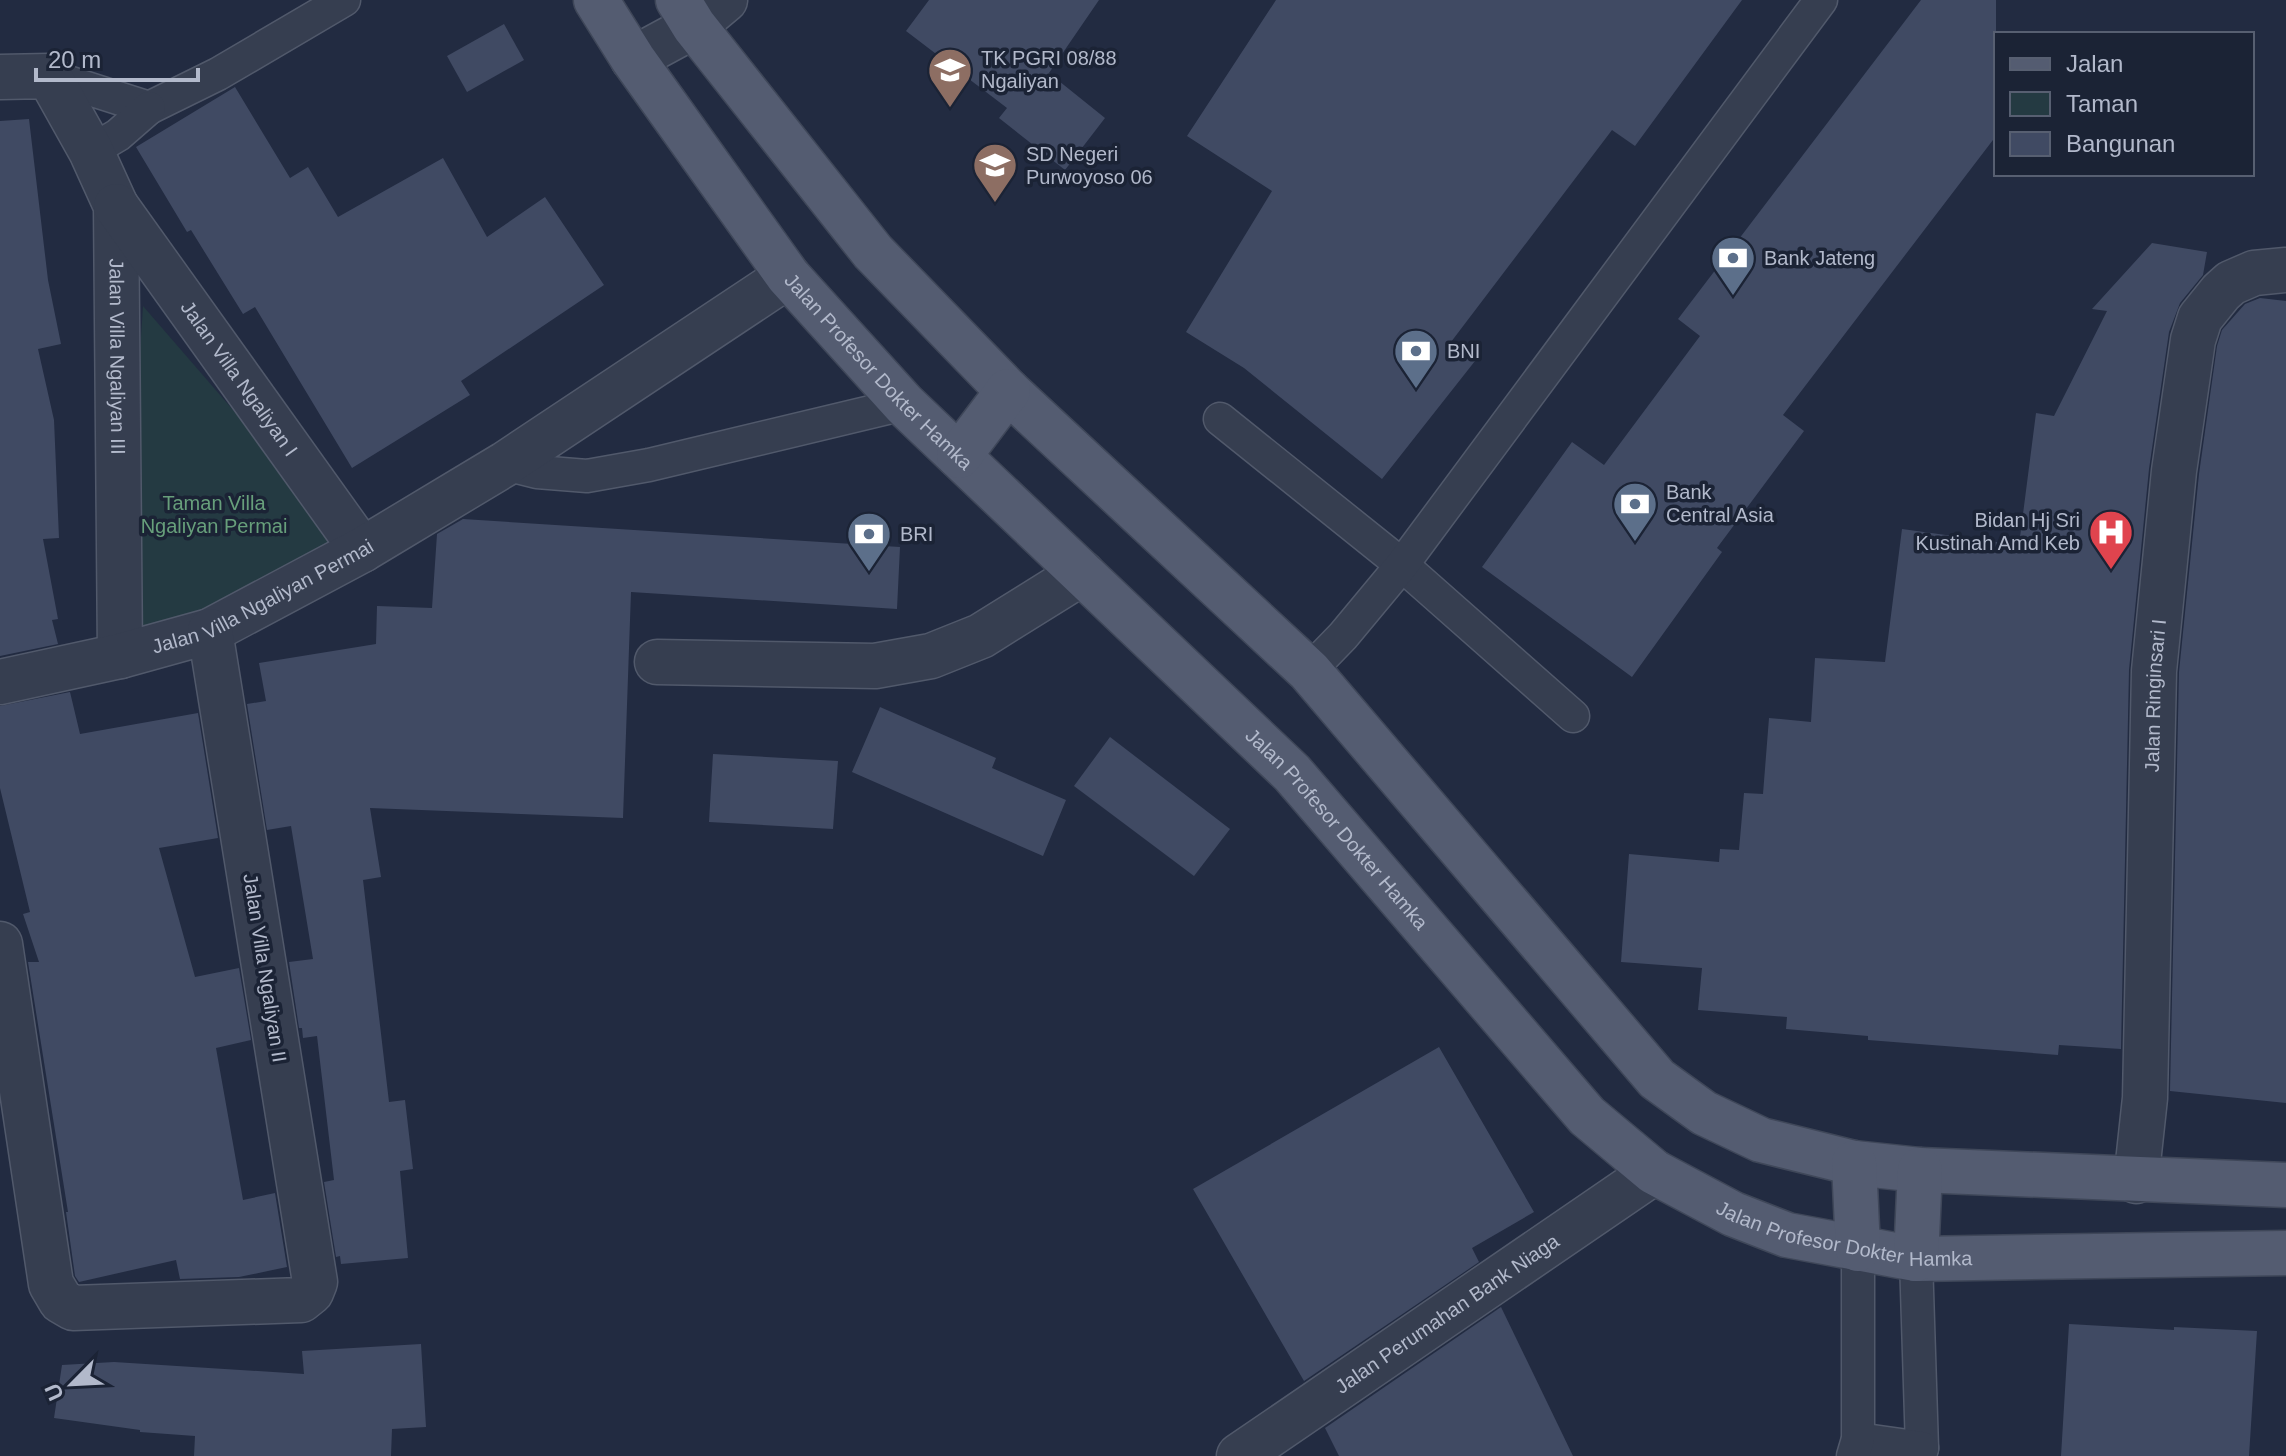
<svg xmlns="http://www.w3.org/2000/svg" width="2286" height="1456" font-family="Arial,sans-serif">
<style>
.green{fill:#243a42}
.building{fill:#404a63}
.lines{fill:none;stroke-linecap:round;stroke-linejoin:round}
.lane-casing{stroke:#51596b;stroke-width:35}
.street-casing{stroke:#51596b;stroke-width:47}
.primary-casing{stroke:#3f4759;stroke-width:47}
.lane{stroke:#363e50;stroke-width:32}
.street{stroke:#363e50;stroke-width:44}
.primary{stroke:#545c71;stroke-width:44}
.labels{text-anchor:middle;stroke-width:7;stroke-linejoin:round;paint-order:stroke}
.poi-label{font-size:20px;fill:#b2b9cb;stroke:#1b2335;text-anchor:start}
.street-label{font-size:20px;fill:#b2b9cb;stroke:#1b2335}
.park-label{font-size:20px;fill:#679f7b;stroke:#1b2335}
</style>
<rect width="100%" height="100%" fill="#222b41"/>
<!-- green -->
<polygon class="green" points="143,306 344,538 202,614 122,633"/>
<!-- building -->
<g class="building">
<polygon points="929,0 1099,0 1049,73 1105,118 1065,170 999,118 1007,108 906,31"/>
<polygon points="1276,0 1742,0 1635,146 1612,130 1451,342 1475,361 1382,479 1244,368 1186,332 1272,191 1187,136"/>
<polygon points="1921,0 1996,0 1996,136 1783,415 1804,431 1717,548 1722,552 1632,677 1482,567 1572,442 1604,465 1700,336 1678,319"/>
<polygon points="504,24 524,60 467,92 447,56"/>
<polygon points="235,87 290,178 308,167 338,217 443,158 487,237 545,197 604,285 461,381 470,395 352,468 255,307 243,314 191,230 187,232 136,147"/>
<polygon points="29,119 48,280 61,344 38,349 54,420 59,538 43,539 58,619 52,620 58,644 0,656 0,121"/>
<polygon points="2152,243 2207,252 2203,275 2180,303 2169,332 2149,469 2129,670 2121,1049 2059,1045 2058,1055 1868,1040 1868,1036 1786,1029 1787,1017 1698,1010 1702,968 1621,962 1629,854 1719,862 1720,849 1739,850 1744,793 1763,794 1769,718 1811,722 1815,658 1885,662 1902,529 2019,545 2036,413 2054,416 2107,311 2092,309"/>
<polygon points="2260,298 2286,301 2286,1103 2170,1091 2179,672 2199,474 2217,346 2222,330 2245,304"/>
<polygon points="463,519 900,547 897,609 631,592 623,818 370,808 381,877 363,880 389,1102 405,1100 413,1169 400,1171 408,1258 341,1264 340,1256 336,1257 324,1182 334,1180 317,1036 303,1038 302,1028 299,1028 289,962 313,959 291,826 267,830 247,704 266,701 259,663 376,644 377,606 432,608 437,534"/>
<polygon points="70,692 80,734 198,713 218,838 159,848 195,977 239,968 251,1040 216,1048 243,1200 275,1193 287,1267 239,1277 180,1279 176,1260 79,1282 75,1276 66,1212 68,1212 28,962 39,962 23,914 30,912 0,788 0,706"/>
<polygon points="880,707 996,758 992,768 1066,800 1043,856 852,772"/>
<polygon points="1110,737 1230,829 1194,876 1074,786"/>
<polygon points="713,754 838,761 833,829 709,822"/>
<polygon points="1439,1047 1534,1212 1472,1248 1479,1262 1304,1381 1193,1189"/>
<polygon points="1501,1307 1573,1456 1339,1456 1325,1428"/>
<polygon points="2069,1324 2174,1330 2174,1327 2257,1331 2249,1456 2061,1456"/>
<polygon points="421,1344 426,1427 392,1429 391,1456 194,1456 195,1436 140,1432 140,1430 54,1418 62,1365 114,1362 304,1374 302,1351"/>
</g>
<g class="lines">
<!-- lane casing -->
<g class="lane-casing">
<g id="lane">
<polyline points="49,76 149,108 218,74 344,0"/>
<polyline points="91,151 118,135 149,108"/>
<polyline points="1220,419 1402,565 1573,716"/>
<polyline points="505,464 537,472 587,476 649,465 904,404"/>
<polyline points="1309,671 1343,636 1402,565 1821,0"/>
<polyline points="1916,1259 1922,1448 1920,1456"/>
<polyline points="1858,1439 1922,1448"/>
<polyline points="1853,1456 1858,1439 1858,1249"/>
</g>
</g>
<!-- street casing -->
<g class="street-casing">
<g id="street">
<polyline points="633,59 694,26 725,0"/>
<path id="s1" d="M0,77L49,76L91,151L116,206L120,656"/>
<path id="s2" d="M116,206L362,550"/>
<polyline points="657,662 875,666 931,656 981,636 1082,573"/>
<path id="s3" d="M0,682L120,656L210,631L362,550L505,464L788,276"/>
<polyline points="0,944 51,1284 61,1301 73,1308 301,1300 311,1292 315,1282 210,631"/>
<path id="s4" d="M2136,1181L2145,1098L2154,671L2174,471L2193,340L2200,318L2221,292L2231,283L2254,273L2286,270"/>
<path id="s5" d="M1239,1456L1654,1172"/>
</g>
</g>
<!-- primary casing -->
<g class="primary-casing">
<g id="primary">
<path id="s6" d="M596,0L633,59L788,276L904,404L1292,773L1587,1116L1654,1172L1733,1214L1787,1235L1916,1259L2286,1253"/>
<polyline points="678,0 694,26 873,252 1008,391 1309,671 1657,1079 1704,1113 1761,1140 1854,1163 1920,1170 2286,1185"/>
<polyline points="959,456 1008,391"/>
<polyline points="1854,1163 1858,1249"/>
<polyline points="1916,1259 1920,1170"/>
</g>
</g>
<!-- lane -->
<use href="#lane" class="lane"/>
<!-- street -->
<use href="#street" class="street"/>
<!-- primary -->
<use href="#primary" class="primary"/>
</g>
<!-- icons -->
<defs>
<g id="school-pin" transform="scale(2.3)"><path d="M0 17L-7.5 6A9.5 9.5 0 1 1 7.5 6Z" fill="#8d6e63" stroke="#1b2335"/><path d="M0-5L7-2L0 1L-7-2ZM-4 1L0 2.5L4 1V4Q0 6-4 4Z" fill="#fff"/></g>
<g id="bank-pin" transform="scale(2.3)"><path d="M0 17L-7.5 6A9.5 9.5 0 1 1 7.5 6Z" fill="#5c6f8a" stroke="#1b2335"/><path d="M-6-4H6V4H-6ZM0-2.3a2.3 2.3 0 1 0 0 4.6a2.3 2.3 0 1 0 0-4.6Z" fill="#fff"/></g>
<g id="hospital-pin" transform="scale(2.3)"><path d="M0 17L-7.5 6A9.5 9.5 0 1 1 7.5 6Z" fill="#e0444e" stroke="#1b2335"/><path d="M-5-5h3v3.5h4V-5h3V5h-3V1.5h-4V5h-3Z" fill="#fff"/></g>
</defs>
<g fill-rule="evenodd">
<use href="#school-pin" x="950" y="70"/>
<use href="#school-pin" x="995" y="165"/>
<use href="#bank-pin" x="1733" y="258"/>
<use href="#bank-pin" x="1416" y="351"/>
<use href="#bank-pin" x="1635" y="504"/>
<use href="#hospital-pin" x="2111" y="532"/>
<use href="#bank-pin" x="869" y="534"/>
</g>
<g class="labels">
<!-- poi labels -->
<g class="poi-label">
<text x="981" y="65">TK PGRI 08/88<tspan x="981" dy="23">Ngaliyan</tspan></text>
<text x="1026" y="161">SD Negeri<tspan x="1026" dy="23">Purwoyoso 06</tspan></text>
<text x="1764" y="265">Bank Jateng</text>
<text x="1447" y="358">BNI</text>
<text x="1666" y="499">Bank<tspan x="1666" dy="23">Central Asia</tspan></text>
<text x="2080" y="527" text-anchor="end">Bidan Hj Sri<tspan x="2080" dy="23">Kustinah Amd Keb</tspan></text>
<text x="900" y="541">BRI</text>
</g>
<!-- street labels -->
<g class="street-label">
<text dy="7" stroke="none"><textPath href="#s1" startOffset="346">Jalan Villa Ngaliyan III</textPath></text>
<text dy="7" stroke="none"><textPath href="#s6" startOffset="468">Jalan Profesor Dokter Hamka</textPath></text>
<text dy="7" stroke="none"><textPath href="#s2" startOffset="212">Jalan Villa Ngaliyan I</textPath></text>
<text dy="7" stroke="none"><textPath href="#s3" startOffset="278">Jalan Villa Ngaliyan Permai</textPath></text>
<text dy="7" stroke="none"><textPath href="#s4" startOffset="486">Jalan Ringinsari I</textPath></text>
<text dy="7" stroke="none"><textPath href="#s6" startOffset="1116">Jalan Profesor Dokter Hamka</textPath></text>
<text transform="translate(265 968) rotate(81)" y="7">Jalan Villa Ngaliyan II</text>
<text dy="7" stroke="none"><textPath href="#s6" startOffset="1788">Jalan Profesor Dokter Hamka</textPath></text>
<text dy="7" stroke="none"><textPath href="#s5" startOffset="252">Jalan Perumahan Bank Niaga</textPath></text>
</g>
<!-- park labels -->
<g class="park-label">
<text x="214" y="510">Taman Villa<tspan x="214" dy="23">Ngaliyan Permai</tspan></text>
</g>
</g>
<!-- legend -->
<rect x="1994" y="32" width="260" height="144" fill="#1b2335" stroke="#575f71" stroke-width="2"/>
<rect x="2010" y="58" width="40" height="12" fill="#545c71" stroke="#575f71" stroke-width="2"/>
<text x="2066" y="72" font-size="24" fill="#b2b9cb">Jalan</text>
<rect x="2010" y="92" width="40" height="24" fill="#243a42" stroke="#575f71" stroke-width="2"/>
<text x="2066" y="112" font-size="24" fill="#b2b9cb">Taman</text>
<rect x="2010" y="132" width="40" height="24" fill="#404a63" stroke="#575f71" stroke-width="2"/>
<text x="2066" y="152" font-size="24" fill="#b2b9cb">Bangunan</text>
<!-- north arrow -->
<g transform="translate(72 1384) rotate(246)" stroke="#1b2335" stroke-width="6" paint-order="stroke">
<path d="M0-6L14 30L0 20L-14 30Z" fill="#b2b9cb"/>
<text y="-12" font-size="22" font-weight="bold" text-anchor="middle" fill="#b2b9cb">U</text>
</g>
<!-- scale -->
<path d="M36 68v12h162v-12" fill="none" stroke="#b2b9cb" stroke-width="4"/>
<text x="48" y="68" font-size="24" fill="#b2b9cb" stroke="#1b2335" stroke-width="6" paint-order="stroke">20 m</text>
</svg>
